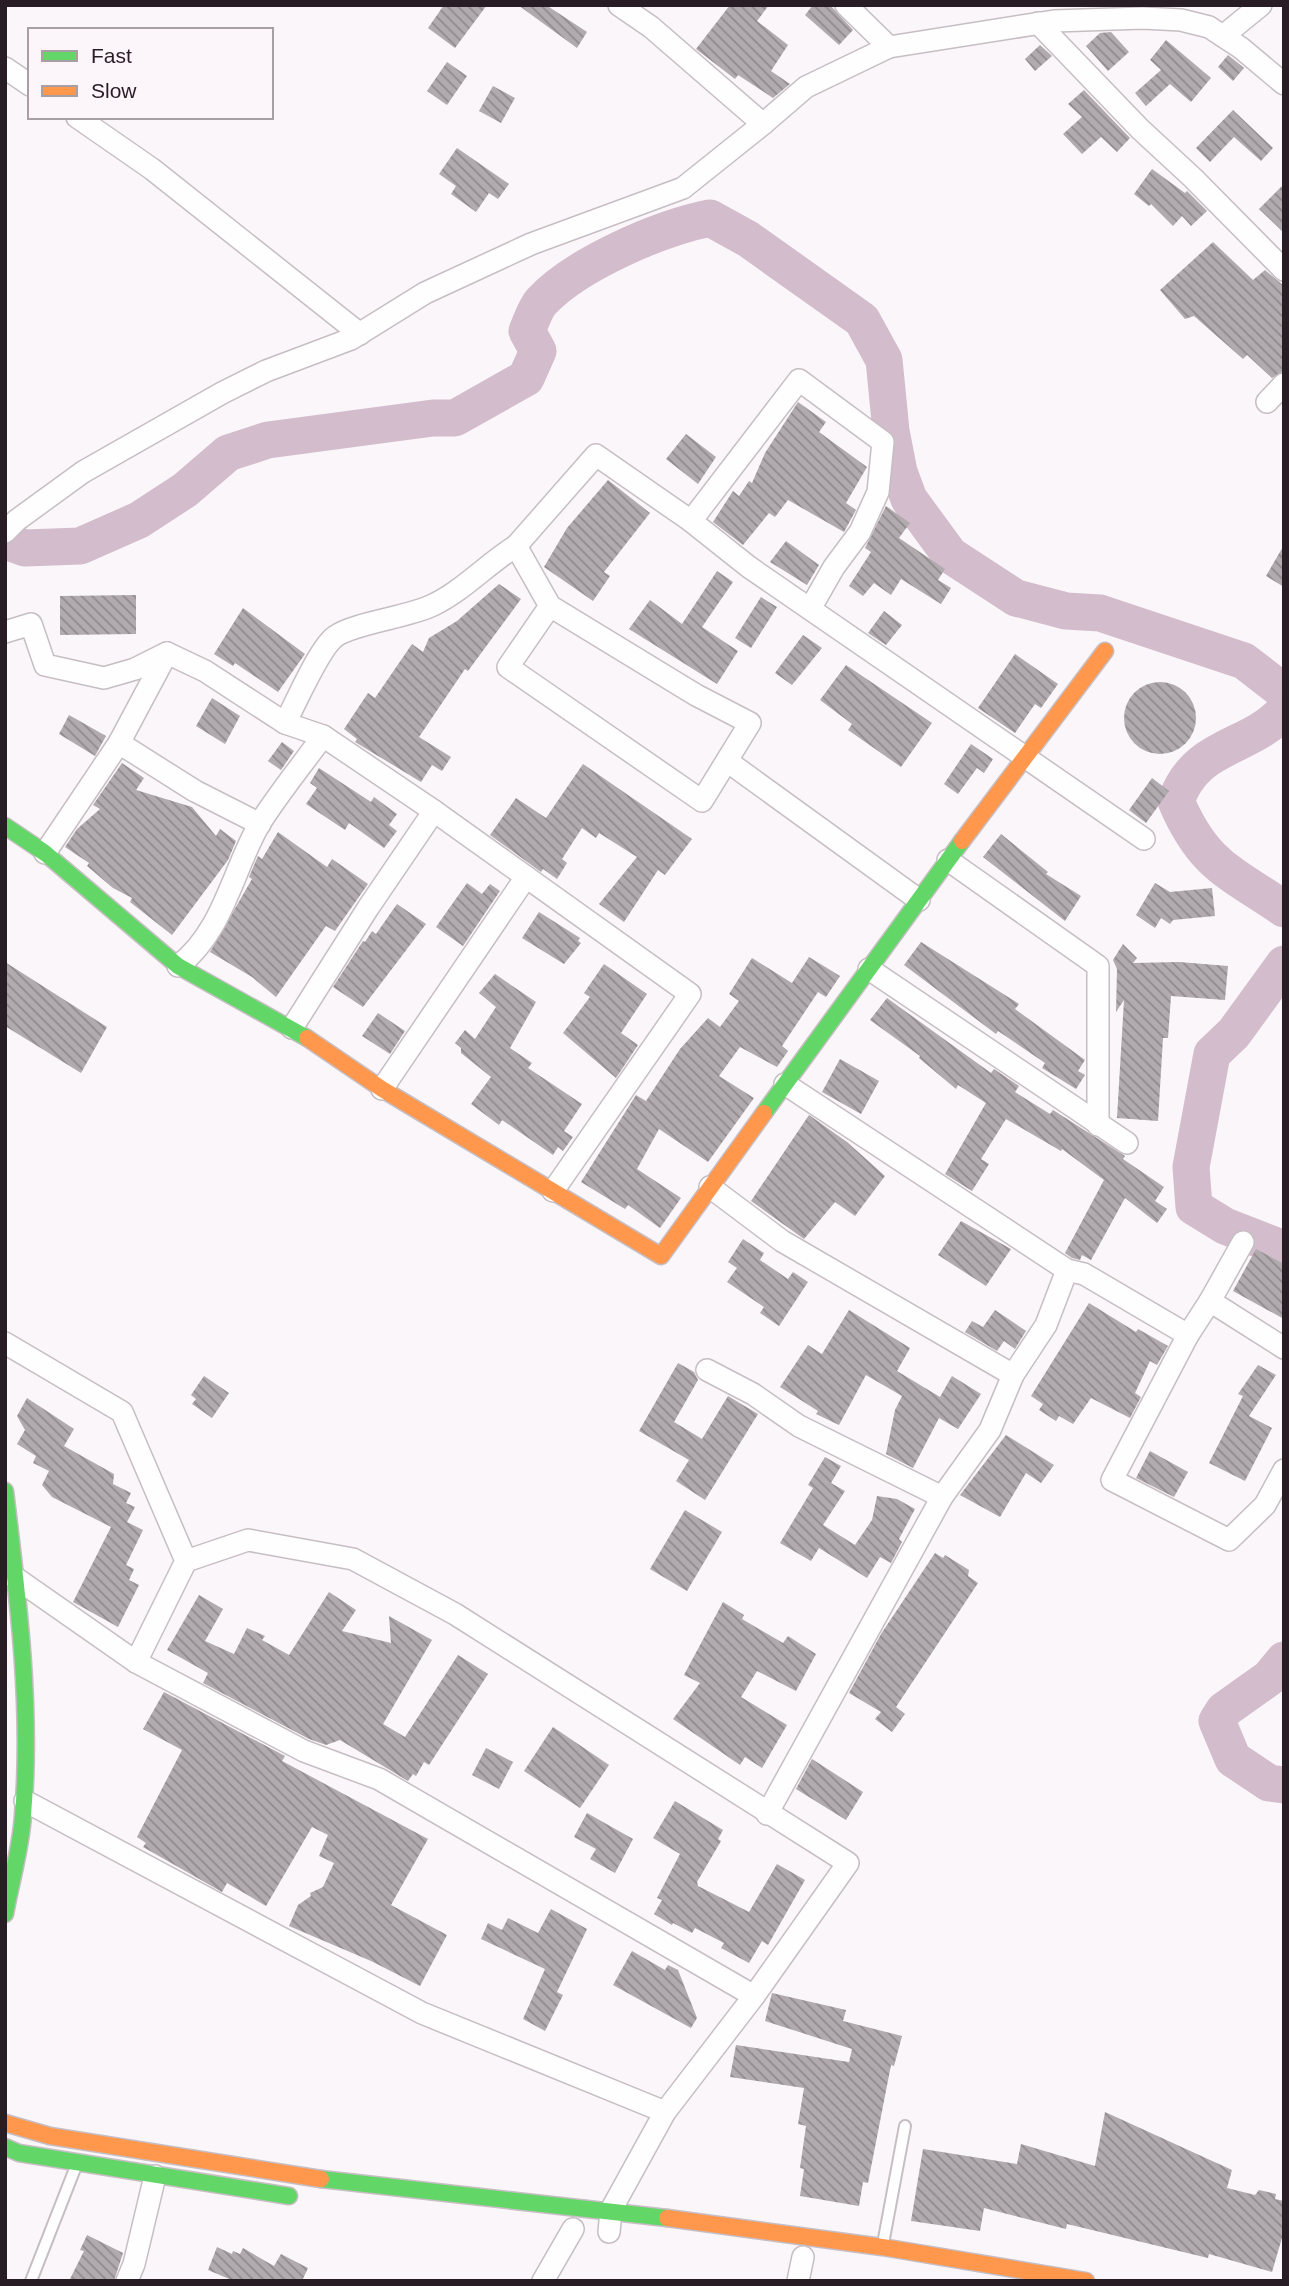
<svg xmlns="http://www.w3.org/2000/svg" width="1289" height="2286" font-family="Arial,sans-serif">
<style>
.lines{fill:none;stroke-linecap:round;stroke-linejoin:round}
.river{stroke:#d3bccc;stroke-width:37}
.building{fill:url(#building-back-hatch)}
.lane-casing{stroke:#c6bec3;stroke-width:14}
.street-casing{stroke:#c6bec3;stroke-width:24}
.fast-casing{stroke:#c6bec3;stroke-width:19}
.slow-casing{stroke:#c6bec3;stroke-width:19}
.lane{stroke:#fefefe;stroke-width:10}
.street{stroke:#fefefe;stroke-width:21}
.fast{stroke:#63d668;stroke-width:16}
.slow{stroke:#ff974d;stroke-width:16}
</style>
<defs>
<pattern id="building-back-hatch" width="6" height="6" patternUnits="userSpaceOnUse" patternTransform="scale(1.75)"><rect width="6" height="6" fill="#b1aaae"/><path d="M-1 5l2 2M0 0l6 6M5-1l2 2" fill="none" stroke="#908a8d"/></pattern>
</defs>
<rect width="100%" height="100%" fill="#fbf6f9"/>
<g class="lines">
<!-- river -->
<g class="river">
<path d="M5,541L25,548L80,546L139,520L185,490L228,453L268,440L433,418H455L526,378L538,351L527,331C531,322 535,309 541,302C576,264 660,228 710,218L748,239L862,320L884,360L891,431L899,472L909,499L950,555L1016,598L1066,611L1100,613L1244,661L1284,692"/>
<path d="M1284,711C1249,750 1196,743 1176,801C1203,865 1230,872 1284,909"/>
<polyline points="1284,964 1234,1033 1212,1054 1191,1167 1194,1207 1225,1226 1284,1249"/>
<polyline points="1284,1660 1269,1678 1224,1710 1217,1721 1233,1759 1269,1783 1284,1785"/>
</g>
</g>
<!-- building -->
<g class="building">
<polygon points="444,5 487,5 455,48 428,28"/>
<polygon points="518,5 546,5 587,32 577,48"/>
<polygon points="730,5 769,5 757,21 788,45 771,71 790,84 773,98 738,75 735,79 696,49"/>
<polygon points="813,5 830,5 853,30 839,45 805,15"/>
<polygon points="1111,32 1129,52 1108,71 1086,46 1100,33"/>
<polygon points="1166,40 1211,78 1191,102 1170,84 1146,106 1135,93 1161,70 1150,60"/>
<polygon points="1040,45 1052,56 1035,71 1025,59"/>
<polygon points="1228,55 1244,68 1233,81 1218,67"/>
<polygon points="447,62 467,76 447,105 427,91"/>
<polygon points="493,86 515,98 501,123 479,111"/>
<polygon points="1084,90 1130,138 1117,152 1101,137 1082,154 1063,134 1082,117 1068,104"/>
<polygon points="1233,110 1273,148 1261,161 1234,137 1210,162 1196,148"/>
<polygon points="457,148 509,184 498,199 489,193 476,212 451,194 456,186 439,174"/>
<polygon points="1152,169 1185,193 1187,191 1207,211 1191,226 1182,216 1173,226 1151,204 1149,206 1134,194"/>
<polygon points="1284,184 1284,233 1259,209"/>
<polygon points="1213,242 1253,280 1265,270 1284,286 1284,371 1272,378 1247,355 1243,359 1194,316 1185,319 1160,290"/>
<polygon points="798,402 826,422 819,432 867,467 846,503 856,510 844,532 788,500 775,517 769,513 743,545 713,522 733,491 739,496 749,481 752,483 765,453"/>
<polygon points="686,434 716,457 698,484 666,459"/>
<polygon points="608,480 650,513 604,572 610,576 593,601 544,567 567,528"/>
<polygon points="886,506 910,523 899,538 945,569 938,580 951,588 941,604 901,579 891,595 874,583 863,596 849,586 871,552 865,548"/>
<polygon points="786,541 819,565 807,585 770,562"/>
<polygon points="1284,545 1284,587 1266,576"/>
<polygon points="717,571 733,582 702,627 738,651 717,684 629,629 650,600 682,624"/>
<polygon points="499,584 521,599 468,671 465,669 419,737 451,757 442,771 432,765 421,782 355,742 357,739 344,729 368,693 375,698 412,644 423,652 429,638 457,621"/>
<polygon points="136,595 136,634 60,635 60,596"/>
<polygon points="761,597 777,607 751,648 735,638"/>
<polygon points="243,608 305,654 278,692 235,663 233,666 214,654"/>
<polygon points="884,611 902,625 886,645 868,633"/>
<polygon points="803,635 822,648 792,685 775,673"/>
<polygon points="1015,654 1058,684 1041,708 1035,704 1015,733 978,708"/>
<polygon points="846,665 932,723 901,767 848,730 852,724 820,700"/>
<circle cx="1160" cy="718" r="36"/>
<polygon points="212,698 240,716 225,744 196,726"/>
<polygon points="69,715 106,736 95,756 59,734"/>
<polygon points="282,742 294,751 281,770 268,761"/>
<polygon points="971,744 993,759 984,773 977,768 958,794 944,784"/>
<polygon points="122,763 144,778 136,790 192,807 216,836 220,829 236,841 228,860 172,935 130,902 132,898 113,888 87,866 89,863 65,847 77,829 100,809 93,805"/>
<polygon points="583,764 692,839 665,875 658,870 624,922 599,904 637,857 599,833 596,838 582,828 562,859 567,863 557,879 543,869 541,872 490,835 516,798 546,818"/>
<polygon points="319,768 371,802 374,797 397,814 389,825 397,831 384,848 349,823 345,830 306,804 317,788 310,783"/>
<polygon points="1152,778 1169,791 1146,823 1129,810"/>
<polygon points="278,832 327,867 332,859 368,884 335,931 326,926 276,997 252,977 210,952 252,879 249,877 258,856 262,859"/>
<polygon points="1001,834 1048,872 1046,874 1081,896 1065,921 983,857"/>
<polygon points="467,883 482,894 490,884 500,891 463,946 436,927"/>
<polygon points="1155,883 1170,892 1212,888 1215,916 1173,920 1170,924 1161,918 1155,928 1136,915"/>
<polygon points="397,904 426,924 363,1007 333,987 363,941 365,942 372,931 376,934"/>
<polygon points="539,912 580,938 578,941 581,943 564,964 522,938"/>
<polygon points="921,942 1019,1004 1015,1009 1085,1060 1078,1071 1085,1075 1076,1089 1042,1068 1045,1063 998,1031 996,1034 904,965"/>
<polygon points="1123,944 1137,958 1133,963 1179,962 1228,966 1225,1000 1171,996 1168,1038 1163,1038 1158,1121 1117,1118 1124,1000 1116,1012 1117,969 1113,960"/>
<polygon points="809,957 840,976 826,997 818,992 782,1046 788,1051 777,1067 740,1047 719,1076 754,1098 708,1162 659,1129 637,1169 681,1198 660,1228 628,1205 625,1209 581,1182 636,1095 646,1101 680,1049 708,1018 720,1027 739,1001 729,994 752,958 792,983"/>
<polygon points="5,962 107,1027 81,1073 5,1026"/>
<polygon points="604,964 647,994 621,1033 638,1045 616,1078 563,1033 590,997 584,993"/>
<polygon points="495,974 536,1002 510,1048 532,1063 528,1068 582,1104 564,1131 573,1137 563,1151 558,1147 553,1155 502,1120 499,1125 471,1104 491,1077 461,1053 461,1048 455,1043 465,1030 475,1039 496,1007 479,993"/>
<polygon points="887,998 991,1073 994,1069 1019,1086 1015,1092 1050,1114 1053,1110 1125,1156 1123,1159 1164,1187 1155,1201 1167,1209 1157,1223 1125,1198 1091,1260 1082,1255 1080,1260 1072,1258 1065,1253 1104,1180 1062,1149 1061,1151 1006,1119 981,1159 989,1164 972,1191 945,1174 986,1103 958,1085 956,1089 919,1058 920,1056 870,1020"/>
<polygon points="378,1013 405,1031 390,1054 362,1036"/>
<polygon points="840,1059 879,1081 861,1114 822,1092"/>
<polygon points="809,1115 847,1142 885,1176 855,1216 835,1202 804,1239 751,1201"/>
<polygon points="961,1221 1011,1249 986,1286 938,1255"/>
<polygon points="743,1239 764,1253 760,1260 788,1279 793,1272 808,1282 779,1326 760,1313 764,1307 727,1282 737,1268 728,1262"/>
<polygon points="1256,1249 1284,1264 1284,1319 1233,1291"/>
<polygon points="1089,1303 1136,1332 1138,1329 1168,1346 1157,1365 1150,1361 1135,1393 1141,1397 1130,1418 1091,1398 1073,1424 1059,1416 1056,1421 1039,1410 1043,1404 1031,1396"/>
<polygon points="849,1310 910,1348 897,1371 940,1397 952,1376 981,1394 958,1429 939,1418 913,1468 886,1454 895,1410 902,1396 866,1375 839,1425 816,1414 818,1411 780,1387 808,1345 822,1354"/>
<polygon points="995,1310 1026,1331 1015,1349 1004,1341 997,1351 965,1332 972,1321 983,1327"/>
<polygon points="678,1363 694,1372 698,1380 674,1422 702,1439 728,1396 758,1414 705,1500 676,1481 689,1460 639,1431"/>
<polygon points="1258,1365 1276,1375 1249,1416 1272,1428 1245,1481 1209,1463 1243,1396 1238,1394"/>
<polygon points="204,1376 229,1393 212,1418 192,1404 196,1399 191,1395"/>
<polygon points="27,1398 74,1429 64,1446 114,1474 113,1484 131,1493 126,1503 135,1507 127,1522 143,1530 126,1565 134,1569 129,1580 139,1585 118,1627 73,1602 111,1527 52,1497 42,1485 49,1471 33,1463 36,1456 17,1444 25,1430 17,1416"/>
<polygon points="1006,1435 1054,1465 1041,1483 1026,1473 1000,1517 960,1495"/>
<polygon points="1150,1451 1188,1472 1174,1497 1136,1478"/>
<polygon points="825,1457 841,1466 831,1483 845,1491 823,1525 855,1545 872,1520 877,1496 897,1499 915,1509 899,1539 902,1542 891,1563 880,1557 867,1578 819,1548 811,1561 780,1543 813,1488 808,1485"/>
<polygon points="685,1510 722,1532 687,1591 650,1569"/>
<polygon points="935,1553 943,1558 945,1555 969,1570 968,1576 978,1583 896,1707 905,1714 892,1732 875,1719 881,1712 849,1693 881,1634"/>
<polygon points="329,1592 356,1610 342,1631 391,1643 389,1616 432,1640 383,1724 405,1737 458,1655 488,1674 429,1765 424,1762 416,1776 413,1774 408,1781 340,1740 326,1745 309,1739 203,1683 208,1673 167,1650 199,1595 223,1609 205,1641 234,1654 247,1628 265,1636 262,1640 289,1655"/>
<polygon points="723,1602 744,1615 742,1619 783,1643 788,1636 816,1654 796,1691 757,1671 741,1697 787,1725 762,1768 745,1757 740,1765 673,1719 700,1683 684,1675"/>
<polygon points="164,1692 285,1756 282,1761 428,1839 391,1905 447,1935 420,1986 371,1961 289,1926 298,1905 311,1896 310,1893 323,1887 334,1863 319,1856 328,1835 312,1827 266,1906 227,1883 222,1892 143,1847 146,1843 137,1837 182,1750 143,1729"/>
<polygon points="553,1727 609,1765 580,1808 524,1771"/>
<polygon points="486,1748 513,1762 499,1789 472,1775"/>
<polygon points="812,1759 863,1792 846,1820 796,1789"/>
<polygon points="675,1801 723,1830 718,1839 721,1841 697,1882 698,1886 749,1912 777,1864 805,1880 768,1945 762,1941 749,1963 721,1948 724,1943 695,1928 692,1933 673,1923 672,1925 654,1914 662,1900 657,1898 680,1854 653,1838"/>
<polygon points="587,1813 633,1839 615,1873 590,1859 596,1849 574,1837"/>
<polygon points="551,1909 587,1929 557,1992 563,1995 545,2031 523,2019 545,1969 481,1939 488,1923 502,1930 508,1918 538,1933"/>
<polygon points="632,1951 665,1970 668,1965 678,1970 697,2018 691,2028 613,1985"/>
<polygon points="772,1993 846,2010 843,2021 902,2036 894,2066 891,2065 868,2183 863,2182 859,2206 800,2196 804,2169 800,2168 806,2126 798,2124 804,2088 730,2077 736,2045 849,2062 852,2049 765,2021"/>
<polygon points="1105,2112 1232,2170 1227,2188 1255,2195 1259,2190 1276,2194 1275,2199 1284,2201 1284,2231 1272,2272 1209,2254 1208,2258 1067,2224 1066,2229 984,2208 980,2231 911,2221 923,2149 1017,2164 1021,2144 1095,2166"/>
<polygon points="87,2235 123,2253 114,2281 69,2281 84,2251 80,2250"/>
<polygon points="217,2247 232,2254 233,2251 240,2254 243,2248 274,2266 281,2254 308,2268 302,2281 234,2281 208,2270"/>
</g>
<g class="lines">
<!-- lane casing -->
<g class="lane-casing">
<g id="lane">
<polyline points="883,2244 905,2126"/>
<polyline points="31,2281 76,2166"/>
</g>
</g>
<!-- street casing -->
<g class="street-casing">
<g id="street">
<polyline points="846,5 889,47"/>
<polyline points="1038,23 1140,129 1193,178 1284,270"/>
<polyline points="1223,36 1261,5"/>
<polyline points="5,68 30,85"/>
<polyline points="77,117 152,169 360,334"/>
<polyline points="763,124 806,87 889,47 1054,21 1143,18 1181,20 1209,27 1241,48 1284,84"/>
<polyline points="1267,402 1284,384"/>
<polyline points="5,532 17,520 83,472 222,393 266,371 351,339 425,293 531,244 683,188 763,124 651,27 619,5"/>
<polyline points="516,546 596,455 691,521"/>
<polyline points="810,609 834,567 860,532 878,492 883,442 799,380 691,521 749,567 1144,839"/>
<path d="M5,632L31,624L45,665L104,678L135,669L167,653L205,671L285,723C296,703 320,646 336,636C354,623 409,617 433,605C464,590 487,564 516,546L550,606L696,695L750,723L702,801L508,667L550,606"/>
<polyline points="285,723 323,736 434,811 690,994 553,1191"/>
<polyline points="119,743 195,791 260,824"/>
<polyline points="727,761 919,900"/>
<polyline points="45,853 119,743 167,653"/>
<polyline points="948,860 1098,966 1098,1125"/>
<path d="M178,966C223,933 233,869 260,823C279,793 302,765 323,736"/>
<polyline points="869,969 1127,1143"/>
<polyline points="292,1028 368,908 434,811"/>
<polyline points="785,1084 1067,1270 1084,1274 1188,1335 1112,1480 1229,1540 1265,1505 1284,1470"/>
<polyline points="382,1089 526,877"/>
<polyline points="710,1187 782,1241 1013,1375 990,1430 942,1497 767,1814"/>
<polyline points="1210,1301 1243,1242"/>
<polyline points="1188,1335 1210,1301 1284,1348"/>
<polyline points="5,1343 122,1412 186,1561 136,1662"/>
<polyline points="707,1370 753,1394 799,1426 942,1497"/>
<polyline points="1013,1375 1046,1325 1067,1270"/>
<polyline points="186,1561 248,1540 353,1559 455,1614 848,1863 754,1996"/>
<polyline points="10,1574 136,1662 304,1751 379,1779 754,1996 665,2112 611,2210 609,2232"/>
<polyline points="25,1801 422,2013 665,2112"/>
<polyline points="127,2281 134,2264 155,2176"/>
<polyline points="543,2281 573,2229"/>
<polyline points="798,2281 803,2257"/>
</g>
</g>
<!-- fast casing -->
<g class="fast-casing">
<g id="fast">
<polyline points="5,826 45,853 178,966 307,1038"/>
<polyline points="764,1113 962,841"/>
<path d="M5,1491C18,1597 32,1707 23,1815C21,1848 11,1881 5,1914"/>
<polyline points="5,2147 19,2153 289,2196"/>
<polyline points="321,2179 667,2218"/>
</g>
</g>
<!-- slow casing -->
<g class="slow-casing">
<g id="slow">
<polyline points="962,841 1105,651"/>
<polyline points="307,1038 382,1089 661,1256 764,1113"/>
<polyline points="5,2123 50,2136 321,2179"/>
<polyline points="667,2218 882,2247 1086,2281"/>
</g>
</g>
<!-- lane -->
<use href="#lane" class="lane"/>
<!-- street -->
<use href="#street" class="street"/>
<!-- fast -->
<use href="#fast" class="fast"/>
<!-- slow -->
<use href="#slow" class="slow"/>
</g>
<!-- border -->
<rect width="1289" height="2286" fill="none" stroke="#281d25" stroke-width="14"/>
<!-- legend -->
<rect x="28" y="28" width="245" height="91" fill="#fcf5f9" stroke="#a79fa4" stroke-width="2"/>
<rect x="42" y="51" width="35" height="10" fill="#63d668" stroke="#a79fa4" stroke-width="2"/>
<text x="91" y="63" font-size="21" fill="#281d25">Fast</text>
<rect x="42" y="86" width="35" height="10" fill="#ff974d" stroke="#a79fa4" stroke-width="2"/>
<text x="91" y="98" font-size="21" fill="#281d25">Slow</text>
</svg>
